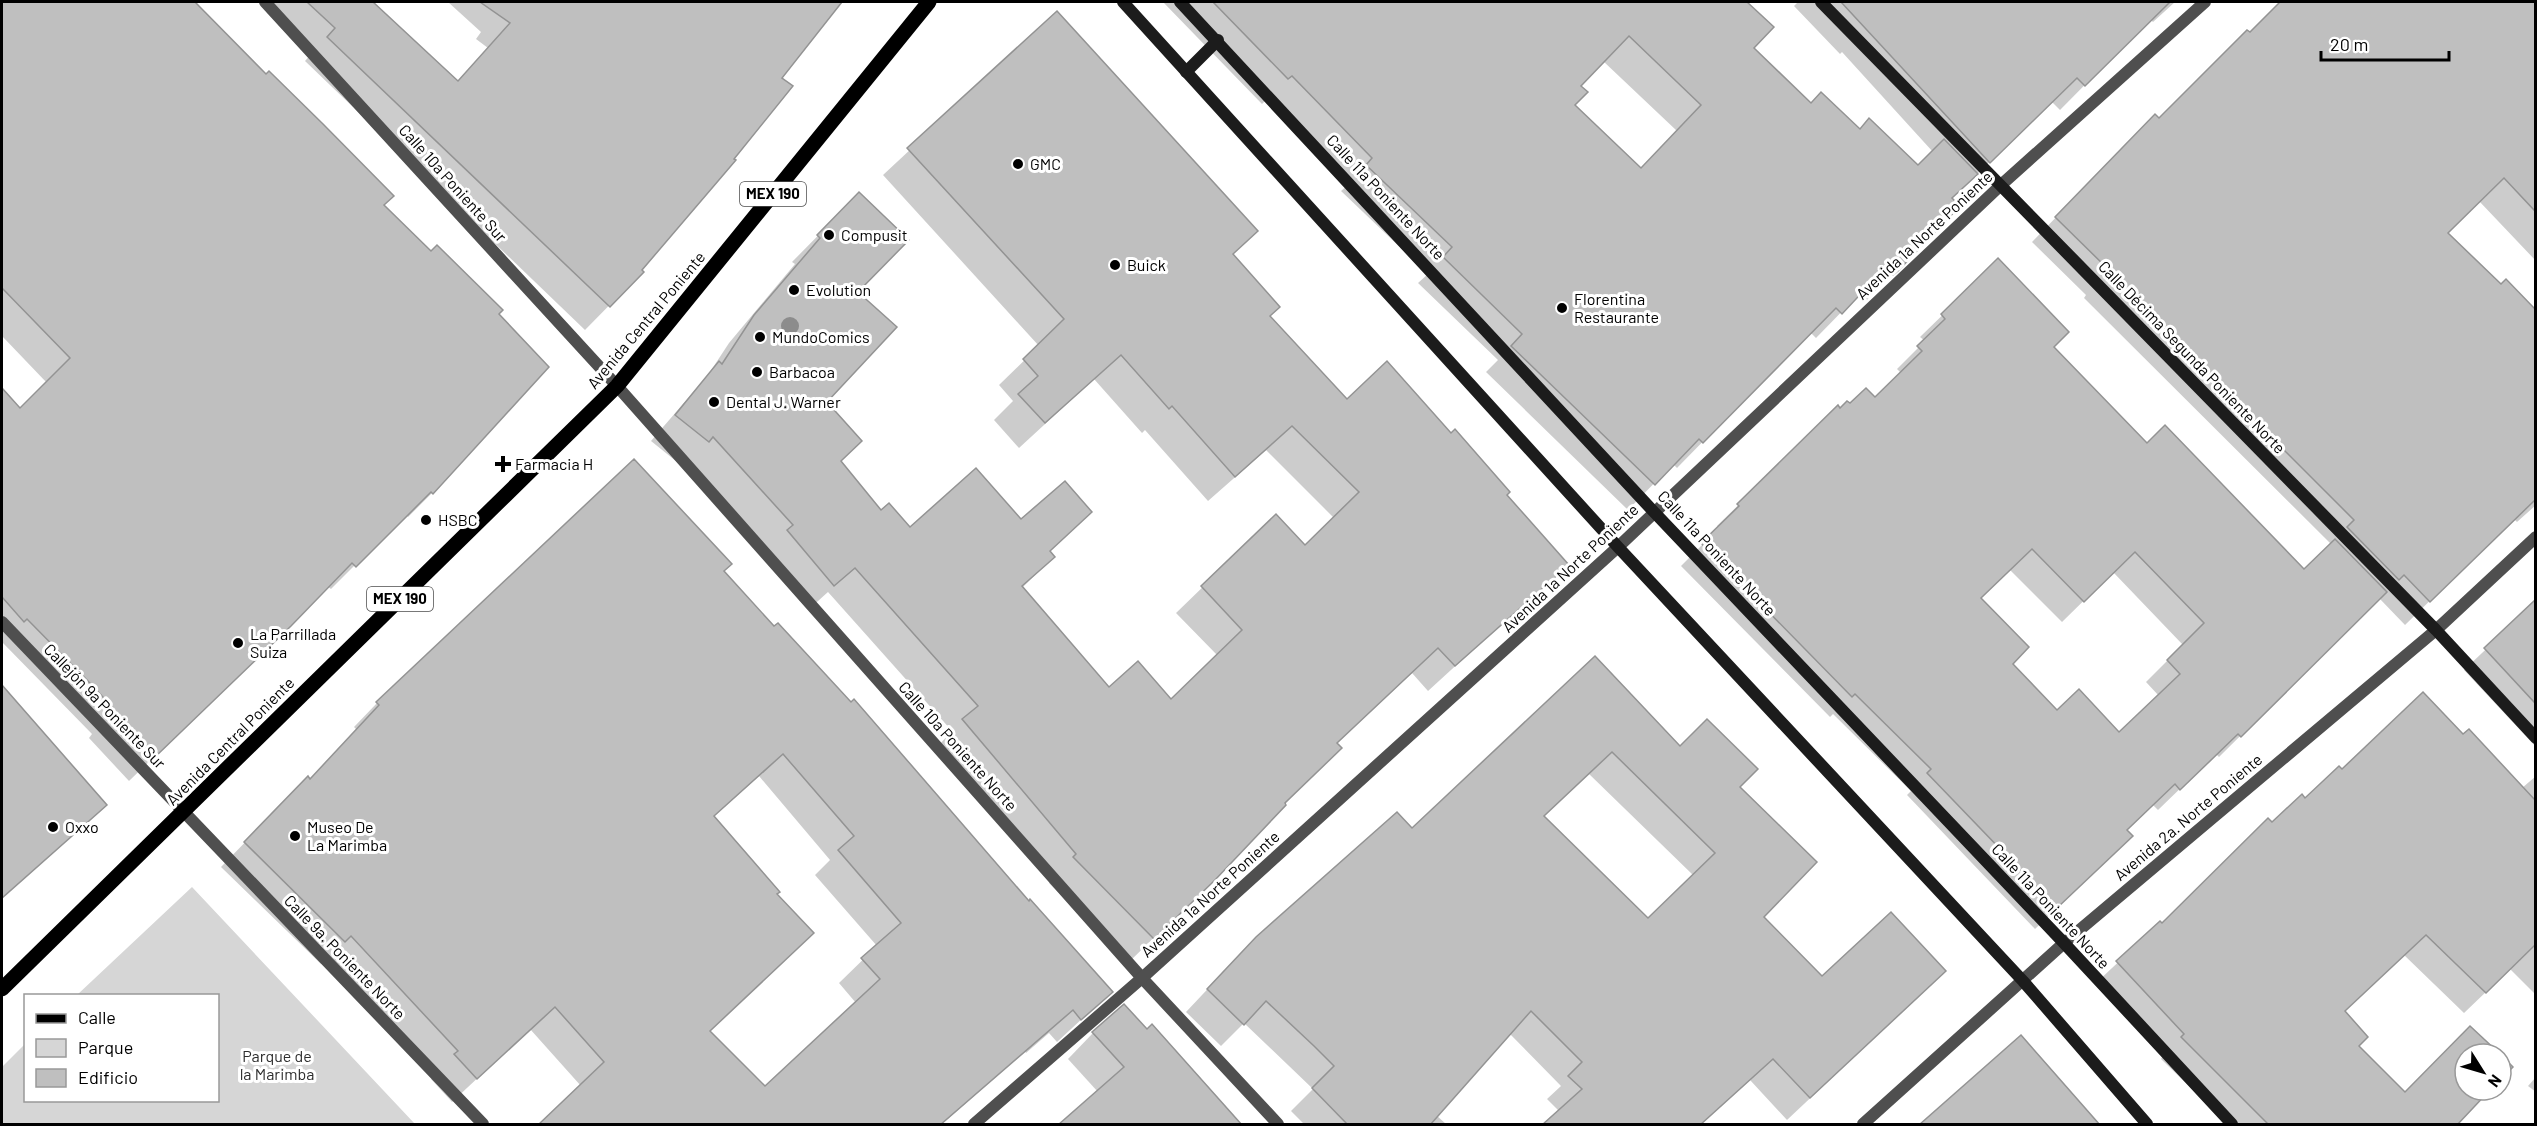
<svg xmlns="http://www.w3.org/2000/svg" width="2537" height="1126" font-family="Barlow,sans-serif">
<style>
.green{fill:#d6d6d6}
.shadow{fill:#0003;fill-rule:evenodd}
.building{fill:#bfbfbf;stroke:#939393;stroke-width:1.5;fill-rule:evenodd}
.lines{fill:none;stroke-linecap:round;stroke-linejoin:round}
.street{stroke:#4f4f4f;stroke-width:12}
.secondary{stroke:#1c1c1c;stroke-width:12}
.primary{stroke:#000;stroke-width:15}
.tree{fill:#8c8c8c}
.poi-dot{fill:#000;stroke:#fff;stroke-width:2}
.labels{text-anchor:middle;stroke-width:6;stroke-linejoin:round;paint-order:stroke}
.shield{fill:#fff;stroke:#4c4c4c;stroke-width:1.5}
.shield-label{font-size:15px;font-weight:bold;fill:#000}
.poi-label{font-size:16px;fill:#000;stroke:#fff;text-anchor:start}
.street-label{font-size:16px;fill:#000;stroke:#fff}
.park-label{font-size:16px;fill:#2d2d2d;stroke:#fff}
</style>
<rect width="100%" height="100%" fill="#fff"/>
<!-- green -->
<polygon class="green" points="192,887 415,1124 2,1124 2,1067 25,1044 26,1100 218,1100 218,996 77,995"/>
<!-- shadow -->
<g class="shadow">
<polygon points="2,2 193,2 266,76 382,205 497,314 432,493 408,517 406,514 331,589 327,586 265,650 129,781 89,738 92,734 2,642 2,391 20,410 47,383 2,336"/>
<polygon points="259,2 371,2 457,82 488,48 476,39 481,32 448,2 840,2 780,78 640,270 642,272 585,330 305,61 313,52"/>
<path d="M1163,2H1745L1772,27L1752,48L1810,105L1859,130L1918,167L1933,152L1842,52L1840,54L1794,6L1798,2H2175L2153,22L2150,19L2060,110L2052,102L1951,199L1897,270L1870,296L1867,300L1860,293L1816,338L1810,332L1677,468L1673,464L1628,510L1486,372L1498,360L1418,283L1428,274L1341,191L1348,185L1266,100L1262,104ZM1603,61L1677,131L1640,170L1573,106L1579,86Z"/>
<path d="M2282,2H2536V261L2479,201L2446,233L2501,286L2506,281L2536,312V505L2517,522L2514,519L2405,625L2379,598L2219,757L2216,754L2158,810L2153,805L2126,831L2110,858L2035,929L1907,795L1911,791L1833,714L1830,717L1681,566L1719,528L1717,526L1838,407L1840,410L1875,399L1901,373L1897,369L1925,341L1920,337L1998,261L2052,347L2147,445L2304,571L2331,544L2084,298L2086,295L2032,242L2131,140L2159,121ZM2009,569L2062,622L2113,572L2183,645L2146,682L2159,696L2119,734L2057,713L2010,664L1979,599Z"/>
<polygon points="1057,13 1256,231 1232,255 1269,316 1346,401 1505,495 1567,564 1428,691 1412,673 1336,744 1214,879 1128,963 1049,883 1051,881 938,746 952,731 828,592 808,610 682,466 651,441 708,375 729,343 795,264 792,262 859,194 856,292 825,402 839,462 881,512 910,529 1049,552 1053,557 1022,588 1108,689 1171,701 1218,656 1176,613 1276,516 1305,547 1335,519 1266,450 1208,501 1145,430 1142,433 1094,379 1019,448 994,420 1013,401 999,385 1039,346 883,175"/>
<path d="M723,572L1111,992L1057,1042L1049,1033L1026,1053L1025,1051L942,1124H540L581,1086L530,1029L452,1102L431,1079L435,1075L326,959L321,964L221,867L284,802L309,780L357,730L354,727L377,703ZM759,776L830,860L815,875L877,946L839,983L856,1003L765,1088L708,1032L713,817Z"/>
<polygon points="2536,602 2536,747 2464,670"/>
<path d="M1595,658L1680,748L1738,787L1761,917L1822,979L1922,993L1787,1120L1750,1080L1701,1124H1544L1559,1111L1547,1099L1561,1086L1509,1033L1436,1115L1446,1124H1304L1291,1111L1313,1089L1244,1023L1221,1046L1186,1012L1234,961L1412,830ZM1588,773L1694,876L1648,920L1542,816Z"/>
<polygon points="13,700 105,805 21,881 2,857 2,709"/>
<polygon points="2463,736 2522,788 2536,776 2536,995 2510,969 2464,1013 2404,955 2343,1011 2357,1046 2405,1094 2470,1028 2497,1054 2465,1054 2465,1090 2488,1090 2455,1124 2228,1124 2161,1059 2163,1056 2096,983 2160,923 2162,925 2272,824 2342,772"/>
<polygon points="1093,1033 1235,1124 1098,1092 1068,1059"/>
<polygon points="2536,1077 2536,1092 2528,1086"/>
</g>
<!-- building -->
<g class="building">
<polygon points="2,2 195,2 266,74 269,71 323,124 394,196 384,205 431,251 437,245 503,310 499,314 549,367 433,494 431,492 356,567 352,563 291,626 154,758 111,713 115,710 87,680 27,619 24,622 2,597 2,388 20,408 70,358 2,288"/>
<polygon points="307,2 373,2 458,81 510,23 480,2 842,2 782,78 793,86 734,159 736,160 642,270 644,272 610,307 327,37 335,28"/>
<path d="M1213,2H1747L1774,27L1754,48L1811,103L1821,92L1860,129L1869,118L1918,165L1944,139L1978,174L1952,198L1960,206L1898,271L1893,275L1885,268L1842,314L1836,308L1703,443L1699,439L1655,485L1511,346L1522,334L1443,257L1452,247L1366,165L1372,158L1292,76L1288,79ZM1629,36L1701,105L1641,168L1575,105L1588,92L1581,86Z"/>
<polygon points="1841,2 2170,2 2085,86 2077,78 1990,163"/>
<polygon points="2280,2 2535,2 2535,211 2504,178 2448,233 2501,284 2506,279 2535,309 2535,500 2430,602 2404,575 2399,580 2347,527 2354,520 2107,273 2109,270 2055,217 2155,114 2159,118 2247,30 2250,32"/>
<polygon points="1057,11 1258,231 1233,254 1280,307 1270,316 1347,399 1387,361 1451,433 1455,429 1510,492 1507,495 1569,565 1455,666 1438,648 1337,743 1342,748 1285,803 1286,805 1215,880 1154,939 1073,857 1076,854 962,719 978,706 855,568 834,586 787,530 793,525 713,437 709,442 675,415 719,361 722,364 754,315 820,238 817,235 859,192 909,240 858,292 897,327 827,402 862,441 841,461 881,510 889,503 910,527 976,468 1021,519 1065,481 1092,512 1050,551 1055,557 1022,586 1109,687 1138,661 1171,699 1242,630 1201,586 1276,514 1305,545 1359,492 1292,426 1235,477 1172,406 1169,409 1121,355 1045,423 1018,394 1038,376 1023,359 1064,319 907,148"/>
<path d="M1998,258L2069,332L2054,347L2147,443L2165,425L2304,569L2335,539L2387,592L2241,737L2238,734L2180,790L2175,784L2127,830L2133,836L2057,908L1927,773L1931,769L1855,694L1852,697L1701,543L1739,506L1737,504L1838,405L1840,408L1847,401L1850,403L1866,388L1875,397L1922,351L1917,346L1945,319L1941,314ZM2032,549L2084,602L2135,552L2204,623L2167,660L2180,674L2119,732L2079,689L2057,710L2013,664L2029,647L1981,598Z"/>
<path d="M634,459L732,564L724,571L774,626L778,623L851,702L854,699L1029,901L1030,899L1113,992L1081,1020L1073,1010L940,1125H538L604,1062L555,1007L477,1079L454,1054L458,1051L351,936L345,942L244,842L308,776L310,779L379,705L376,702ZM783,754L854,836L838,850L901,923L861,958L880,979L765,1086L710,1031L814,933L777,894L780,892L714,816Z"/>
<polygon points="2535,600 2535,703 2484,648"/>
<path d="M1595,656L1680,746L1707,719L1758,769L1740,787L1817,862L1764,917L1822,976L1891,912L1946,971L1810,1098L1773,1059L1700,1125H1542L1582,1089L1568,1076L1582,1062L1531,1011L1430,1125H1348L1312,1088L1334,1066L1314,1046L1266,1001L1244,1025L1207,989L1256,937L1397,812L1412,828ZM1612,752L1715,853L1648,918L1544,816Z"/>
<polygon points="2,685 107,805 2,898"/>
<polygon points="2423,692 2463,734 2469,729 2535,800 2535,945 2486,993 2426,935 2345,1011 2368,1037 2359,1046 2405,1092 2470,1026 2500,1054 2465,1054 2465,1090 2490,1090 2457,1125 2269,1125 2181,1037 2184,1034 2116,961 2160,921 2162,923 2268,818 2272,822 2302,794 2305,798 2339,766 2342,769"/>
<polygon points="1124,1004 1147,1029 1152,1024 1242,1125 1058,1125 1124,1067 1092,1032"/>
<polygon points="2021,1035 2100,1125 1919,1125"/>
<polygon points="2501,1055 2513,1067 2501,1079"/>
</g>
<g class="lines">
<!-- street -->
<g class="street">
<polyline points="265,2 617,386 1142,978 1278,1124"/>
<polyline points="2,622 483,1124"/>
<polyline points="974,1124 1142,978 1618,547 2001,185 2205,2"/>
<polyline points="1863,1124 2064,943 2436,630 2536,537"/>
</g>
<!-- secondary -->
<g class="secondary">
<polyline points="1123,2 1618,547 2023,981 2147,1124"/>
<polyline points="1180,2 1654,512 2064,943 2232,1124"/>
<polyline points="1821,2 2436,630 2536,738"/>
<polyline points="1186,72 1218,40"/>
</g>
<!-- primary -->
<polyline class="primary" points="2,989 617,386 929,2"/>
</g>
<!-- trees -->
<circle class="tree" cx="790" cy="326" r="9"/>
<!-- markers -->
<g class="poi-dot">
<circle cx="1018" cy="164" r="6"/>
<circle cx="829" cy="235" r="6"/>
<circle cx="1115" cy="265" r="6"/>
<circle cx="794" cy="290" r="6"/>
<circle cx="1562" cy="308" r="6"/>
<circle cx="760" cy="337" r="6"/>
<circle cx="757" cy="372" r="6"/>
<circle cx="714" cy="402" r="6"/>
<path d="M500 455h6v6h6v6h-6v6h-6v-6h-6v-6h6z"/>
<circle cx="426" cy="520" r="6"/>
<circle cx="238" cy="643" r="6"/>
<circle cx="53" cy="827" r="6"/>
<circle cx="295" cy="836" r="6"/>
</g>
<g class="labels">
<!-- shield labels -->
<g class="shield">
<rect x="740" y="182" width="66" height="24" rx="4.5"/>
<rect x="367" y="587" width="66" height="24" rx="4.5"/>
</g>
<g class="shield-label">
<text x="773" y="199">MEX 190</text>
<text x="400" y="604">MEX 190</text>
</g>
<!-- poi labels -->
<g class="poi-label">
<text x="1030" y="170">GMC</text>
<text x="841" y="241">Compusit</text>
<text x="1127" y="271">Buick</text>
<text x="806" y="296">Evolution</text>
<text x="1574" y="305">Florentina<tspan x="1574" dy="18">Restaurante</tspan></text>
<text x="772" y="343">MundoComics</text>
<text x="769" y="378">Barbacoa</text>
<text x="726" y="408">Dental J. Warner</text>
<text x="515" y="470">Farmacia H</text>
<text x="438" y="526">HSBC</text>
<text x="250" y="640">La Parrillada<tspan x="250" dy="18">Suiza</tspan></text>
<text x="65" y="833">Oxxo</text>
<text x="307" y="833">Museo De<tspan x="307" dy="18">La Marimba</tspan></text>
</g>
<!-- street labels -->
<g class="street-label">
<text transform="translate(453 183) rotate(48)" y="6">Calle 10a Poniente Sur</text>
<text transform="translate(1386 197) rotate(47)" y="6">Calle 11a Poniente Norte</text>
<text transform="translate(1924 235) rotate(-43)" y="6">Avenida 1a Norte Poniente</text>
<text transform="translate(646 320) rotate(-50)" y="6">Avenida Central Poniente</text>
<text transform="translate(2192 357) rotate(46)" y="6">Calle Décima Segunda Poniente Norte</text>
<text transform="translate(1717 553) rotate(47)" y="6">Calle 11a Poniente Norte</text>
<text transform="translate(1570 568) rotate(-43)" y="6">Avenida 1a Norte Poniente</text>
<text transform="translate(105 706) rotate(46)" y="6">Callejón 9a Poniente Sur</text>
<text transform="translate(230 741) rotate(-45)" y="6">Avenida Central Poniente</text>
<text transform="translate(958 746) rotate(48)" y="6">Calle 10a Poniente Norte</text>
<text transform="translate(2188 817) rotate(-40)" y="6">Avenida 2a. Norte Poniente</text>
<text transform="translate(1210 894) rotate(-42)" y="6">Avenida 1a Norte Poniente</text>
<text transform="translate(2051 906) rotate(47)" y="6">Calle 11a Poniente Norte</text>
<text transform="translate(345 957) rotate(46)" y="6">Calle 9a. Poniente Norte</text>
</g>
<!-- park labels -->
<g class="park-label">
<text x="277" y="1062">Parque de<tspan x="277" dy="18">la Marimba</tspan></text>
</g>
</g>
<!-- border -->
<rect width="2537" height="1126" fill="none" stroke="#000000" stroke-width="6"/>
<!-- legend -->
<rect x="24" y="994" width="195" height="108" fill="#ffffff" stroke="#999999" stroke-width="1.5"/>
<rect x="36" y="1014" width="30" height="9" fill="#000000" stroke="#999999" stroke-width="1.5"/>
<text x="78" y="1024" font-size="18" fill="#000000">Calle</text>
<rect x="36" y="1039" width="30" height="18" fill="#d6d6d6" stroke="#999999" stroke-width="1.5"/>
<text x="78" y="1054" font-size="18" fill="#000000">Parque</text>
<rect x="36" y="1069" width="30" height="18" fill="#bfbfbf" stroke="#999999" stroke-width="1.5"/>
<text x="78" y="1084" font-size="18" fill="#000000">Edificio</text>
<!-- north arrow -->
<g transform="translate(2483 1072) rotate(127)"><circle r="28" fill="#ffffff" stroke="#999999" stroke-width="1.5"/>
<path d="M0-4.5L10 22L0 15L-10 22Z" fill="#000000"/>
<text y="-9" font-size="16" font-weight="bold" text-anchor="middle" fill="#000000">N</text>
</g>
<!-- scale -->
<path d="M2321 51v9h128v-9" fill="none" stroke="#000000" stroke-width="3"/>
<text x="2330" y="51" font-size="18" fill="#000000" stroke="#ffffff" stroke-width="4.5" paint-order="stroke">20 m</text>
</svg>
